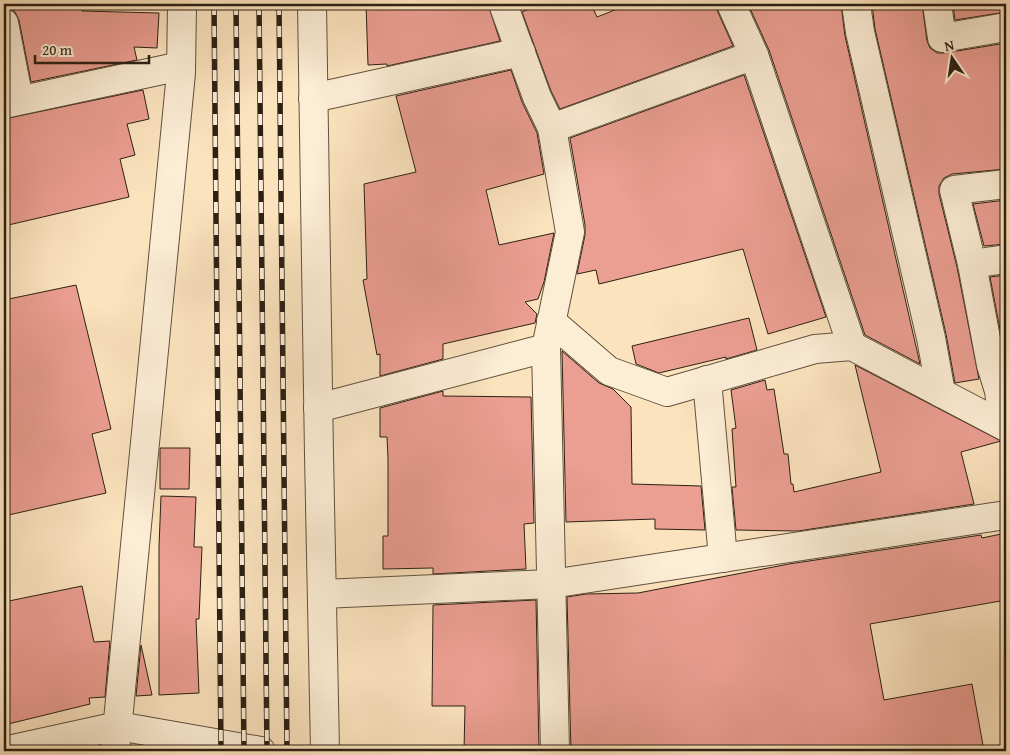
<svg xmlns="http://www.w3.org/2000/svg" width="1010" height="755" font-family="'Gentium Book Plus',serif">
<style>
.building{fill:#eb9e92;stroke:#2c2013}
.lines{fill:none;stroke-linecap:round;stroke-linejoin:round}
.minor-casing{stroke:#60513e;stroke-width:30}
.minor{stroke:#fcedd5;stroke-width:28}
.rail-casing{stroke:#2c2013;stroke-width:5.5}
.rail{stroke:#fcedd5;stroke-width:4;stroke-dasharray:11;stroke-linecap:butt}
</style>
<rect width="100%" height="100%" fill="#fbe3be"/>
<filter id="stains"><feTurbulence type="fractalNoise" baseFrequency=".004" numOctaves="4"/><feColorMatrix values="0 0 0 0 .2 0 0 0 0 .09 0 0 0 0 .02 0 0 0 .5 -.17"/></filter>
<radialGradient id="worn" r=".72"><stop offset=".6" stop-color="#630" stop-opacity="0"/><stop offset="1" stop-color="#630" stop-opacity=".3"/></radialGradient>
<!-- building -->
<g class="building">
<polygon points="4,4 81,4 82,11 159,13 157,48 134,47 137,60 31,82 19,20 15,12 10,8 4,8"/>
<polygon points="366,4 488,4 500,41 387,66 387,64 368,65"/>
<polygon points="541,4 591,4 597,17 630,4 716,4 717,10 733,46 560,109 551,91 522,12"/>
<polygon points="748,4 841,4 845,36 920,364 865,335 769,50"/>
<polygon points="872,4 922,4 927,41 930,48 937,53 945,53 1006,43 1006,169 952,174 944,178 939,186 939,194 957,267 979,379 955,383 946,334 875,29"/>
<polygon points="953,4 1006,4 1006,12 955,20"/>
<polygon points="511,70 522,102 537,133 544,174 486,190 499,245 554,233 544,282 538,299 525,302 537,314 535,323 443,344 443,359 380,376 380,354 377,355 363,280 367,279 364,184 416,172 396,96"/>
<polygon points="744,75 826,317 768,334 743,249 599,284 596,270 577,274 585,235 585,225 570,138"/>
<polygon points="143,90 149,119 127,124 135,155 120,159 129,197 4,226 4,119"/>
<polygon points="1006,200 1006,244 984,246 973,204"/>
<polygon points="1006,275 1006,361 990,277"/>
<polygon points="76,285 111,429 92,434 106,493 4,516 4,300"/>
<polygon points="749,318 757,350 726,359 726,357 659,373 636,364 632,346"/>
<polygon points="562,351 599,383 613,389 631,407 632,484 701,486 705,530 655,529 655,519 566,522"/>
<polygon points="855,365 1001,441 961,452 974,504 798,531 736,530 732,487 736,487 732,429 736,428 731,390 765,380 767,390 774,389 784,454 788,454 791,484 793,484 794,492 881,472"/>
<polygon points="443,391 443,396 531,397 534,523 524,524 526,569 433,574 433,568 383,569 383,536 388,536 388,458 387,437 380,437 380,408"/>
<polygon points="160,448 190,448 189,489 160,489"/>
<polygon points="161,496 196,497 194,547 202,547 199,619 196,619 199,693 159,695 159,547"/>
<polygon points="1006,533 1006,600 870,624 884,700 972,684 984,751 571,751 567,597 586,594 638,593 789,564 981,535 982,538"/>
<polygon points="82,586 94,642 110,641 105,697 89,698 90,704 4,725 4,602"/>
<polygon points="536,600 539,751 464,751 465,706 432,706 433,605"/>
<polygon points="141,645 152,695 136,696"/>
</g>
<g class="lines">
<!-- minor casing -->
<g class="minor-casing">
<g id="minor">
<polyline points="312,4 319,455 325,751"/>
<polyline points="503,4 537,97 552,128 570,232 546,348 555,751"/>
<polyline points="731,4 754,55 852,346"/>
<polyline points="856,4 860,32 931,338 941,393"/>
<polyline points="937,4 942,38 1006,27"/>
<polyline points="4,23 19,100"/>
<polyline points="313,98 521,52"/>
<polyline points="4,104 181,66"/>
<polyline points="552,128 754,55"/>
<polyline points="972,264 1006,259"/>
<polyline points="551,321 609,371 667,392 815,349 852,346 1006,427"/>
<polyline points="707,380 723,558"/>
<polyline points="318,408 546,348"/>
<polyline points="1003,424 999,391 991,365 972,264 954,190 1006,184"/>
<polyline points="322,594 551,584 1006,515"/>
<polyline points="4,751 118,726 261,751"/>
<polyline points="115,751 181,73 182,4"/>
</g>
</g>
<!-- minor -->
<use href="#minor" class="minor"/>
<!-- rail casing -->
<g class="rail-casing">
<g id="rail">
<polyline points="214,4 221,751"/>
<polyline points="236,4 244,751"/>
<polyline points="259,4 267,751"/>
<polyline points="279,4 287,751"/>
</g>
</g>
<!-- rail -->
<use href="#rail" class="rail"/>
</g>
<!-- margin -->
<rect width="1010" height="755" fill="none" stroke="#fbe3be" stroke-width="20"/>
<rect x="5" y="5" width="1000" height="745" fill="none" stroke="#2c2013" stroke-width="2.5"/>
<rect x="10" y="10" width="990" height="735" fill="none" stroke="#2c2013"/>
<!-- north arrow -->
<g transform="translate(952 58) rotate(347)" stroke="#fcedd5" stroke-width="4" paint-order="stroke">
<path d="M0-4L9 19L0 12L-9 19Z" fill="#2c2013"/>
<text y="-8" font-size="14" font-weight="bold" text-anchor="middle" fill="#2c2013">N</text>
</g>
<!-- scale -->
<path d="M35 55v8h114v-8" fill="none" stroke="#2c2013" stroke-width="2.5"/>
<text x="42" y="55" font-size="15" fill="#2c2013" stroke="#fcedd5" stroke-width="4" paint-order="stroke">20 m</text>
<rect width="100%" height="100%" filter="url(#stains)"/>
<rect width="100%" height="100%" fill="url(#worn)"/>
</svg>
